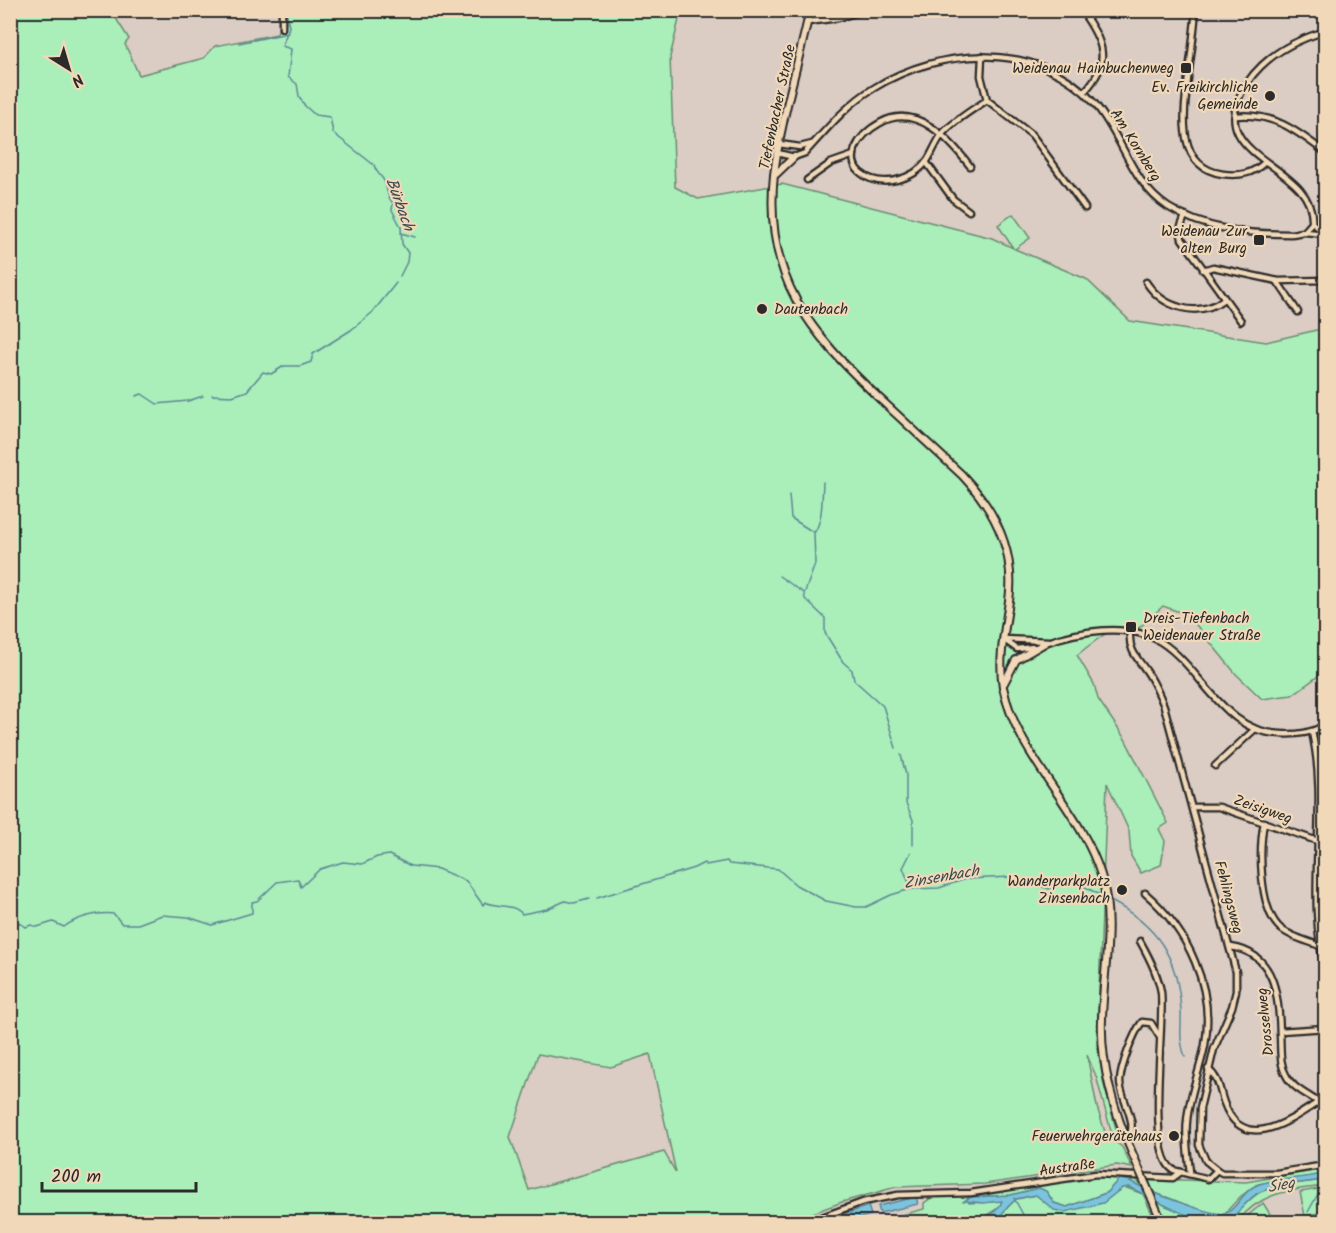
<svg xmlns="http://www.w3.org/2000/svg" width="1336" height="1233" font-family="Kalam,sans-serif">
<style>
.green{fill:#aaeeb9;stroke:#6a8c72;stroke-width:1.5;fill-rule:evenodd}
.water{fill:#7cc4dd;stroke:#5c8796;stroke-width:1.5}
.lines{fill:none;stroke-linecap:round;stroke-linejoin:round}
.stream{stroke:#5c8796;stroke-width:1.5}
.minor-casing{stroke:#2b2b2b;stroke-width:9}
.tertiary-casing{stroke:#2b2b2b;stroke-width:10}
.minor{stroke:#f0d8b8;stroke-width:4.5}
.tertiary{stroke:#f0d8b8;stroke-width:6}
.tertiary-bridge-casing{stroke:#2b2b2b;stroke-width:10;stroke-linecap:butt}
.tertiary-bridge{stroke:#f0d8b8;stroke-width:6}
.poi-dot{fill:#2b2b2b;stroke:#f0d8b8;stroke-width:2}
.labels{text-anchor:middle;stroke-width:4.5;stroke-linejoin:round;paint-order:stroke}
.poi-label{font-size:15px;fill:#2b2b2b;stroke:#f0d8b8;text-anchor:end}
.street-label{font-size:15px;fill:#2b2b2b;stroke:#f0d8b8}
.water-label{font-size:16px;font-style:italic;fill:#3b4a4f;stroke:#f0d8b8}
</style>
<rect width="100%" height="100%" fill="#dbccc4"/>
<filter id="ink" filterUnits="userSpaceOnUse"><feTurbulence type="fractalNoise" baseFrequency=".0167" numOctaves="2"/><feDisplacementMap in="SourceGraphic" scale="12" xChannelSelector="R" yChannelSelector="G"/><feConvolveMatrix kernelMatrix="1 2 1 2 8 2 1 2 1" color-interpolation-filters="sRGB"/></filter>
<g filter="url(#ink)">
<!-- green -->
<g class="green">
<path d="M10,11L112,12L129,39L125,44L139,75L204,58L215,46L277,34L282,11H681L670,57L675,187L698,199L782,184L992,238L1013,248L998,225L1013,214L1030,238L1015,249L1086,279L1130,321L1266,342L1325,328V671L1292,695L1262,699L1236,674L1188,615L1163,606L1139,628C1112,623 1097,640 1077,655L1094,684L1098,699L1125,739L1168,823L1159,829L1165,841L1161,865L1141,873L1131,856L1129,831L1107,783L1097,1043L1104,1085L1118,1136L1111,1131L1096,1076L1087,1055L1097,1107L1106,1135L1122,1147L1132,1168L1117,1165L985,1184L896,1187L842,1202L789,1222H11ZM538,1054L611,1067L650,1054L676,1173L664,1152L529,1190L510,1137Z"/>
<path d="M1325,1169V1173L1321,1175L1258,1184L1241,1196L1224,1214C1200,1214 1177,1199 1154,1193L1148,1179L1246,1182Z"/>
<polygon points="1101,1176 1136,1176 1140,1187 1130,1181 1120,1179 1106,1193 1067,1207 1054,1203 1046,1191 1039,1188 1011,1195 967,1198 969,1203 1002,1201 1000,1207 976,1222 876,1222 924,1209 924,1203 934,1196 1012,1190"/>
<path d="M1325,1180V1186C1290,1190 1260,1192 1237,1222H1220C1237,1217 1243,1203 1257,1194C1270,1185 1309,1182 1325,1180Z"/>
<path d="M1124,1187L1143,1194L1153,1216L1142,1222H993L1016,1199L1036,1195C1071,1218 1092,1209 1124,1187Z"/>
<polygon points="1325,1188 1325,1207 1318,1213 1305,1216 1300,1192"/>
<polygon points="1156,1200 1166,1206 1212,1222 1167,1222"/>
<polygon points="1263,1203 1275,1222 1240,1222"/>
</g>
<!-- water -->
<g class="water">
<path d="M1325,1173V1180C1309,1182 1271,1185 1258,1193C1243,1202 1237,1221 1218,1222C1196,1224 1150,1197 1129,1187L1122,1188L1103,1203L1065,1212L1054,1210L1036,1195L1016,1199C994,1218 1006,1222 971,1222C982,1222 999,1211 1002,1201L983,1203L964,1201L971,1197L1011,1195L1039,1188L1046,1191L1054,1203L1067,1207L1106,1193L1119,1179L1130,1181C1144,1189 1213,1218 1226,1213C1238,1208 1243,1190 1257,1185C1278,1177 1304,1180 1325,1173Z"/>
<polygon points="916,1197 918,1204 880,1213 878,1206"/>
<polygon points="868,1206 871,1215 843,1222 840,1216"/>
</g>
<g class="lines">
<!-- stream -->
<g class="stream">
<path d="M286,10L289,27L282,46L291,49L288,77L297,84L299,96L305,106L315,115L330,117L333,133L374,165C376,174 382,175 385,183C388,191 386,196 393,203L392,210L401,227L402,244L408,253L407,262L400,276"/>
<polyline points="239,43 288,33"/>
<polyline points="401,233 415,237"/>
<polyline points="212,395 232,396 247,391 263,372 271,374 284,366 300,366 311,362 313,354 351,330 373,312 396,283"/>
<polyline points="136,396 142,394 157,404 188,401 203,396"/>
<polyline points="789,495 791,518 813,532"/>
<polyline points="779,576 804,593 805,599 825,618 825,633 843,662 852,670 854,680 883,706 896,748"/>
<path d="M805,592L815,564L814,533C823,521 822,498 823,482"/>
<polyline points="901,755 906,775 906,803 913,820 913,845"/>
<polyline points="911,852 903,868 911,888"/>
<polyline points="597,898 694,868 704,863 706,865 727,861 729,864 778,869 796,885 826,901 856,907 866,907 891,895 911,889 939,888 966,879 1012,877 1049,889 1070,879 1102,896"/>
<path d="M1109,900C1157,925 1178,956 1181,1011C1182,1031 1178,1036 1185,1057"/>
<path d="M10,922L16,921L26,927L31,925L37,927L53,922L64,927C77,917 98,912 114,914L122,924H138L162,915L188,917L212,925L252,913V902L257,901L277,882L298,879L301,887L320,869L343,862L362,864L377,857L389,855L411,866L438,869L466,881L483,905L485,902C496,908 514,903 522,914L547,909L565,901L574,903L589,899"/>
<polyline points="1014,1198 1027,1222"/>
<polyline points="1308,1212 1318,1194"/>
<polyline points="1307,1222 1307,1217"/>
</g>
<!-- minor casing -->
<g class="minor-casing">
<g id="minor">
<path d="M1081,10C1103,41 1113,62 1084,92"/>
<path d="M1196,10C1194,30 1192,50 1189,70C1185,106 1172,167 1223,174C1240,176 1253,174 1265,162"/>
<polyline points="808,22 838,18 866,10"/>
<polyline points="282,28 282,10"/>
<polyline points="982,56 981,76 987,100 1032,135 1085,208"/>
<path d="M1235,116C1273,112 1297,131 1326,153"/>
<polyline points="779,144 800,147 812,144"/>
<path d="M777,153L794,157L805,153C826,130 847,104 874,88C940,47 1041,40 1095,104C1123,137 1131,183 1168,207C1204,230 1249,234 1291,234C1295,234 1300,232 1304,232C1309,232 1318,234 1326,234"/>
<polyline points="926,162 953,199 969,211"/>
<path d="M970,166C950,140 916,102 880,123C869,129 860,137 855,149C852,159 853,167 861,173C880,189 913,180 927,161C933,152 936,142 943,133C955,120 972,110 987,100"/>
<polyline points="807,180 831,163 854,155"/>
<polyline points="1185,216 1180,229 1182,239 1241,321"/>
<polyline points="1312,223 1326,233"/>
<path d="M1305,231L1312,223C1316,161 1196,160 1247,83C1265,56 1295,40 1326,31"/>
<polyline points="1203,270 1213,267 1278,281 1326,280"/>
<polyline points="1277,281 1298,312"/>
<path d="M1146,282C1163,308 1198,319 1224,299"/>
<path d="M1130,632C1128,652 1139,659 1149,675C1155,685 1160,696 1164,706L1236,972V991L1232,1007L1214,1049L1200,1108L1199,1145L1206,1161L1217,1170"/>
<polyline points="1003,639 1017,649 1034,647"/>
<polyline points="1004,639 1049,641"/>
<path d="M1045,643C1078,631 1128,622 1161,642C1204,670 1223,733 1281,734C1298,735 1311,733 1326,725"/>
<path d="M1312,732C1330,810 1304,894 1326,973"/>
<polyline points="1215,766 1255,729"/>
<polyline points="1192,807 1219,807 1326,844"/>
<path d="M1264,822C1259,849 1259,905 1278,926C1287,936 1308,941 1320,946"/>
<path d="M1145,893C1188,930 1215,988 1205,1045C1200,1071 1189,1095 1187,1121C1185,1138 1188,1155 1190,1172"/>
<path d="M1140,941C1149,957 1158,974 1161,992C1165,1025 1146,1150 1172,1169C1176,1172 1200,1176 1208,1179L1217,1170L1222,1173H1277L1326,1165"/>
<path d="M1231,947C1275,953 1279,996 1280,1034C1281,1048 1279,1063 1286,1075C1292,1088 1307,1094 1318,1102"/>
<polyline points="1280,1031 1326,1028"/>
<path d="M1208,1069C1220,1079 1219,1090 1224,1103C1244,1158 1296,1116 1326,1097"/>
<path d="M1126,1140C1142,1126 1119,1098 1120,1081C1121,1066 1133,1034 1142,1022L1151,1023L1159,1036"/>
<polyline points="808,1222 863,1202 898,1195 971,1193 1096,1174 1173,1178 1181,1172"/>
</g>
</g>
<!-- tertiary casing -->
<g class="tertiary-casing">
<g id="tertiary">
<path d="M810,10C798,65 781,119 774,174C763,277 809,332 879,398C907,424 934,449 962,475C995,510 1016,552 1009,601C1005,630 998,658 1003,687C1017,757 1080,807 1101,875C1115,920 1103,973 1102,1019C1100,1066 1114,1112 1133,1155"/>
<polyline points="776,174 794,157"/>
<polyline points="1004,683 1016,660 1045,643"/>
</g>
</g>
<!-- minor -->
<use href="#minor" class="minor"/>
<!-- tertiary -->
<use href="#tertiary" class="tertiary"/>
<!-- tertiary-bridge casing -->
<g class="tertiary-bridge-casing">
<polyline id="tertiary-bridge" points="1133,1155 1162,1222"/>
</g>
<!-- tertiary-bridge -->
<use href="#tertiary-bridge" class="tertiary-bridge"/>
</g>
</g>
<!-- markers -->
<g class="poi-dot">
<rect x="1180" y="62" width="12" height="12" rx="3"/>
<circle cx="1270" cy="96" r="6"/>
<rect x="1253" y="234" width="12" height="12" rx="3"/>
<circle cx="762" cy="309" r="6"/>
<rect x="1125" y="621" width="12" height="12" rx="3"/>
<circle cx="1122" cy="890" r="6"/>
<circle cx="1174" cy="1136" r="6"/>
</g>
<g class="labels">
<!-- poi labels -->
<g class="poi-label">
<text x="1174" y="73">Weidenau Hainbuchenweg</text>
<text x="1258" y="92">Ev. Freikirchliche<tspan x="1258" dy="17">Gemeinde</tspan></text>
<text x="1247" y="236">Weidenau Zur<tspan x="1247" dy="17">alten Burg</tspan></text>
<text x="774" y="314" text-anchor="start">Dautenbach</text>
<text x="1143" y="623" text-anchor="start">Dreis-Tiefenbach<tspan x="1143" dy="17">Weidenauer Straße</tspan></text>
<text x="1110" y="886">Wanderparkplatz<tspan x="1110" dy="17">Zinsenbach</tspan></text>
<text x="1162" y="1141">Feuerwehrgerätehaus</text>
</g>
<!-- street labels -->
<g class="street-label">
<text transform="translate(777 107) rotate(-78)" y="5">Tiefenbacher Straße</text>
<text transform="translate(1136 145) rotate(58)" y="5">Am Kornberg</text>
<text transform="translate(1263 809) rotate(19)" y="5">Zeisigweg</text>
<text transform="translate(1229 897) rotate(75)" y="5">Fehlingsweg</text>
<text transform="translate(1265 1022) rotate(-96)" y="5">Drosselweg</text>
<text transform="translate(1067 1167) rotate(-8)" y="5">Austraße</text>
</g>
<!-- water labels -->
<g class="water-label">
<text transform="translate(401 204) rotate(70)" y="6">Bürbach</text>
<text transform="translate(941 876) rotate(-10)" y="6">Zinsenbach</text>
<text transform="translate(1281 1184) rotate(-11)" y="6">Sieg</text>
</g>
</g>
<!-- margin -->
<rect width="1336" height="1233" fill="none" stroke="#f0d8b8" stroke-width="36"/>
<rect x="18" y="18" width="1300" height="1197" fill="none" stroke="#2b2b2b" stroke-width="2" filter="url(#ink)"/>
<!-- north arrow -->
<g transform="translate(69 69) rotate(143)" stroke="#f0d8b8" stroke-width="4.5" paint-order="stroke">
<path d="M0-4.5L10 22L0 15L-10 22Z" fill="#2b2b2b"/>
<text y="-9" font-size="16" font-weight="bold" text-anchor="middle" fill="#2b2b2b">N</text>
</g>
<!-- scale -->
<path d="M42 1182v9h154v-9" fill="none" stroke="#2b2b2b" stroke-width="3"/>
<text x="51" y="1182" font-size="18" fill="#2b2b2b" stroke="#f0d8b8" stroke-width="4.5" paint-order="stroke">200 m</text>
</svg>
